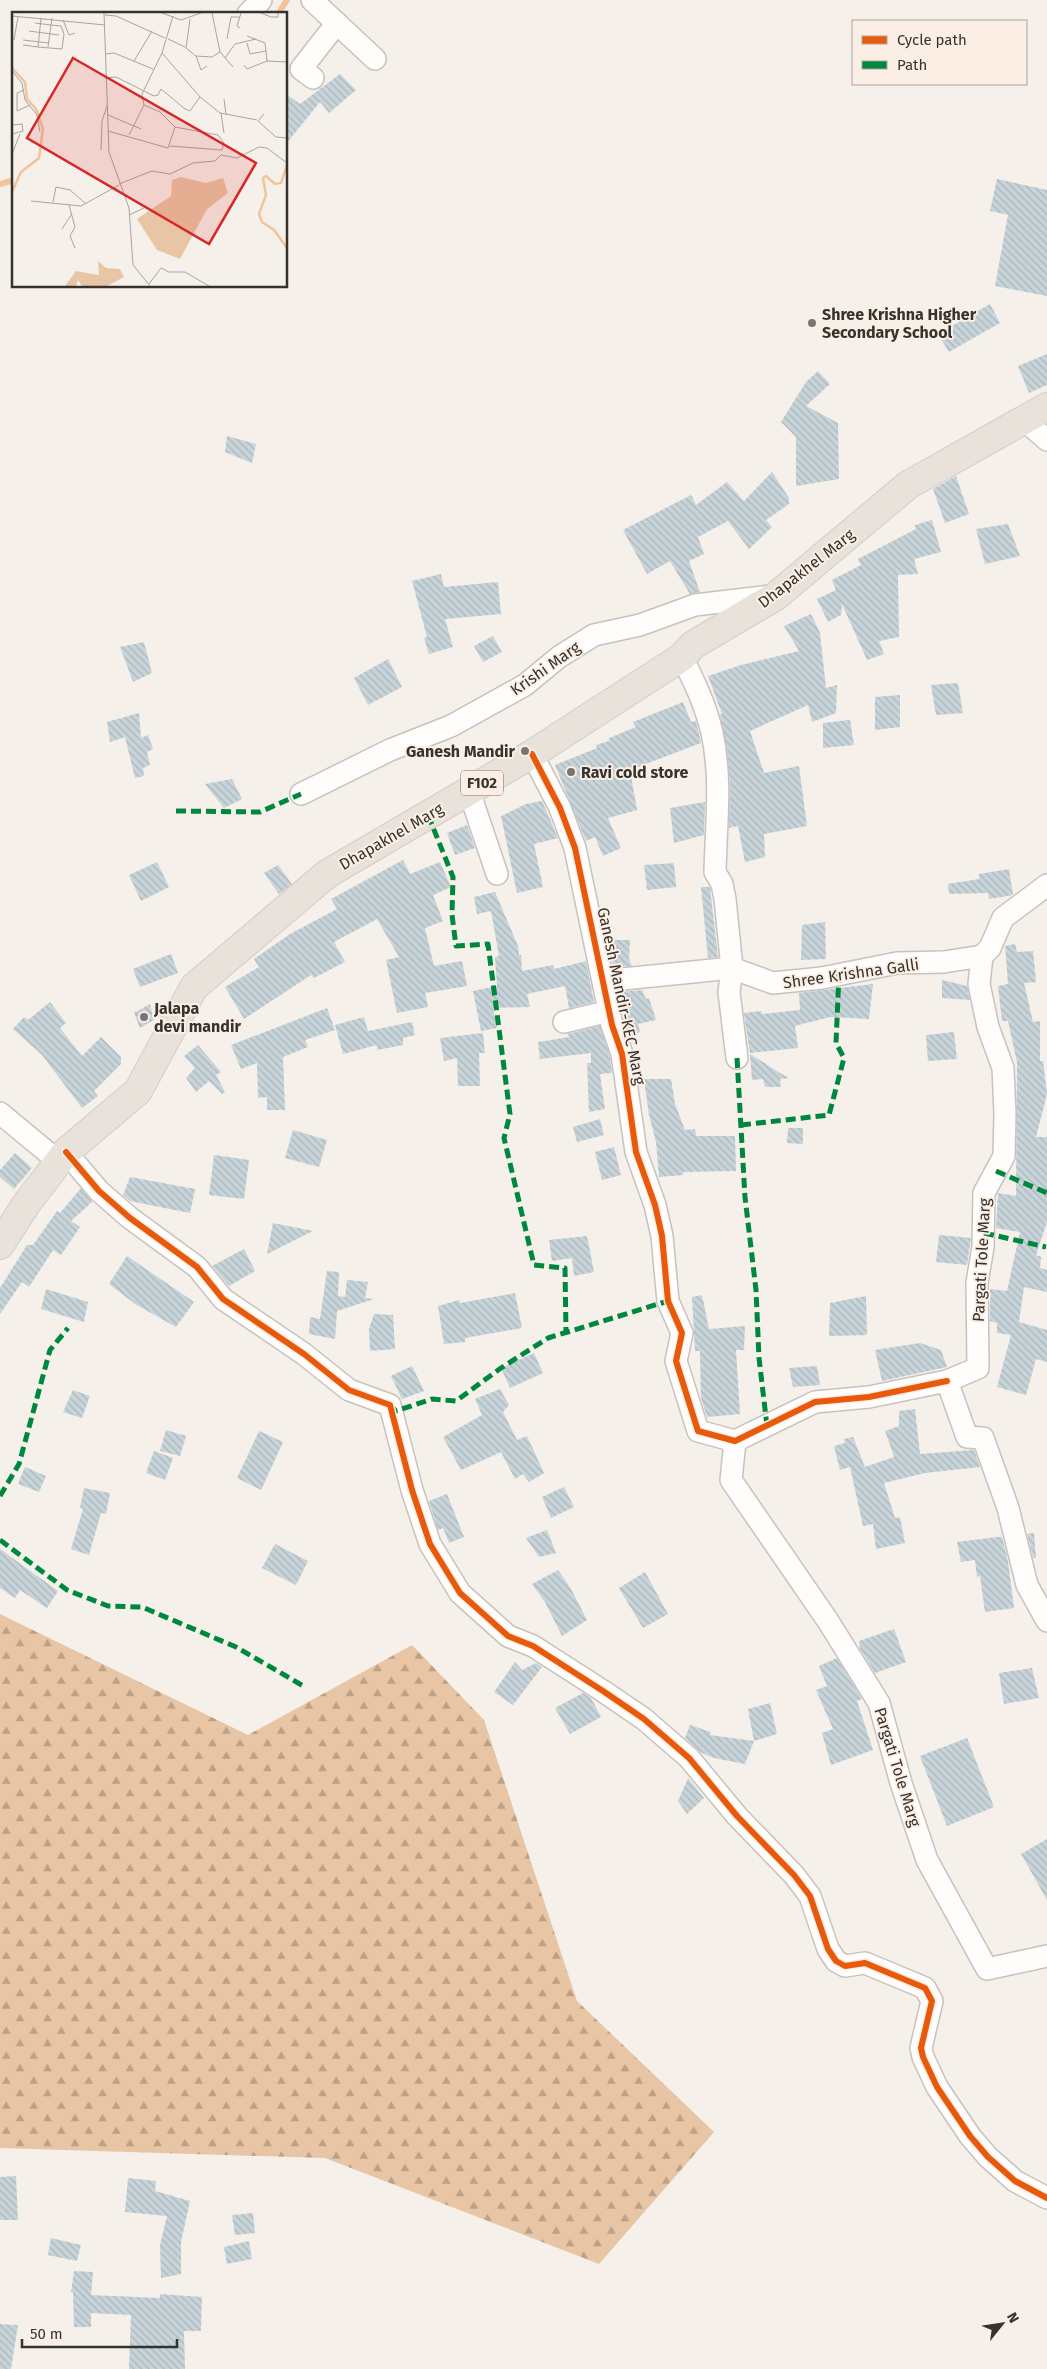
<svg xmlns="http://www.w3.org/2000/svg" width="1047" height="2369" font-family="'Fira Sans',sans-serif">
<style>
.forest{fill:url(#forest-firs)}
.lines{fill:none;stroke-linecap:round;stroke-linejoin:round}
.stream{stroke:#f0c49c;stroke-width:6}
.building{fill:url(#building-back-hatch)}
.minor-casing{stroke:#c7c2be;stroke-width:24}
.primary-casing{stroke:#d0ccca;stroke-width:30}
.minor{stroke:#fefdfc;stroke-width:21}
.primary{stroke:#e8e2db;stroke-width:28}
.quiet{stroke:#00873e;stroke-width:5;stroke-dasharray:10 5;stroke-linecap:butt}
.cycleway-casing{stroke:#fbefe5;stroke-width:9}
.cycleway{stroke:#e8590c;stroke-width:6}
.poi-dot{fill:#797470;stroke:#fbefe5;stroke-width:2}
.labels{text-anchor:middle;stroke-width:4;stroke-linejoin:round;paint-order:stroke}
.shield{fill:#fbefe5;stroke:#716b65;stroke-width:1}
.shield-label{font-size:15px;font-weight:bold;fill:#36322e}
.poi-label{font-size:16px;font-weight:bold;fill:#36322e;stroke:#fbefe5;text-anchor:start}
.street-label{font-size:16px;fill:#36322e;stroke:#fbefe5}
.inset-river{fill:none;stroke:#f0c49c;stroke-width:2.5}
.inset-road{fill:none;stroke:#a9a49f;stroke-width:1}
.view{fill:#d62828;fill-opacity:0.15;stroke:#d62828;stroke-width:2.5}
.inset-edge{fill:none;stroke:#36322e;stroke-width:2.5}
</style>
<defs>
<pattern id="forest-firs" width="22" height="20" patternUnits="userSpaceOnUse" patternTransform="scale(1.25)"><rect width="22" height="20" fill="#e8c5a4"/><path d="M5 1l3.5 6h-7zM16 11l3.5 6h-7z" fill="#bda186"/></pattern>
<pattern id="building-back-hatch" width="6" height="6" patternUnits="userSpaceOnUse" patternTransform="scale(1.25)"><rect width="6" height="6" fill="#c7d4d9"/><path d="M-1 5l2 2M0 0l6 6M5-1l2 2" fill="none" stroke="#acb6bb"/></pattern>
</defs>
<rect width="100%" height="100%" fill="#f6f0ea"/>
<!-- forest -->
<polygon class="forest" points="0,1614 248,1735 412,1645 484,1720 577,2001 714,2132 599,2264 325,2158 0,2148"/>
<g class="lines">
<!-- stream -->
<g class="stream">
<polyline points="278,14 287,0"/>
<polyline points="0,184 14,180"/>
</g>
</g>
<!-- building -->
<g class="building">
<polygon points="340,74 356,90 329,113 320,102 286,144 286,94 300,104"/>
<polygon points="997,179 1047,190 1047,296 995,286 1008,215 990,211"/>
<polygon points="990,304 1000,323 949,352 938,334"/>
<polygon points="1047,354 1047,385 1029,393 1018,366"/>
<polygon points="818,371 830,384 806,406 838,423 839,479 796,486 796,437 781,422 806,382"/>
<polygon points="227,436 256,444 252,463 225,452"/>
<polygon points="772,472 789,498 789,504 766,520 772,527 749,549 728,521 698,537 704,554 689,561 700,592 690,594 670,561 647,574 623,530 691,495 696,505 727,482 744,501"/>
<polygon points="956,476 969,514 945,523 933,489"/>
<polygon points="932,520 941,552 914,559 918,574 898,575 899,637 879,641 884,654 867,660 842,604 841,615 828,622 817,599 836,590 832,580 861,565 858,559 916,529 915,525"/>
<polygon points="1008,524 1020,556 985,564 976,529"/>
<polygon points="441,574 444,587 498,582 501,614 445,619 453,647 429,654 424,638 427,637 412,581"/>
<polygon points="811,614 820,633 826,688 837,685 836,713 812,722 808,705 750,731 764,773 799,766 807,826 764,834 765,857 745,862 738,826 729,828 730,785 727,748 720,715 722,714 708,676 741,665 799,651 784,626"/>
<polygon points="493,636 502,652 483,662 474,646"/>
<polygon points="144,642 152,673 133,682 120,647"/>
<polygon points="388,659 402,687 368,705 354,678"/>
<polygon points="958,683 963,713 936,715 931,685"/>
<polygon points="900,695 900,727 875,730 875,697"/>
<polygon points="683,702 691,722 696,721 701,743 630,770 637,810 608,818 621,848 603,856 595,837 586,841 555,765 597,748 596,745 609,741 609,738 636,727 633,722"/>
<polygon points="139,713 141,738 148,735 153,749 147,752 150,765 143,768 144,776 135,778 125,737 110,742 107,722"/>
<polygon points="850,720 854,745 823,748 823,723"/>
<polygon points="232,779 242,799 224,808 205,784"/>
<polygon points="542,801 558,838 534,844 543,887 517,893 501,816 526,804"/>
<polygon points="705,802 704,835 674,843 670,808"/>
<polygon points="467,825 475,848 455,855 447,833"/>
<polygon points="403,860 410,874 440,862 451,887 433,895 443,921 425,928 434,966 462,961 467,986 425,993 428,1007 397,1013 386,960 399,957 377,919 334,942 345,962 314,978 311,975 244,1019 225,987 259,967 254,959 290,934 337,909 331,899"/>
<polygon points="157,862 169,887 141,901 129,875"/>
<polygon points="674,863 676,887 647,890 644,865"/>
<polygon points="278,865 292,884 279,894 264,873"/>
<polygon points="1009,869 1013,895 989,899 988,893 949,894 948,884 979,879 979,874"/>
<polygon points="701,887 709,887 710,888 718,957 708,958"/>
<polygon points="495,892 518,946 519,955 521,955 522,971 553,965 554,969 586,961 594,1002 569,1008 565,986 527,994 530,1007 493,1008 497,1028 481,1031 473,991 497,986 495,957 499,956 491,911 477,914 474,897"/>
<polygon points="825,922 826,959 801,960 802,925"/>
<polygon points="607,940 630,940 629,959 632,966 613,967"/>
<polygon points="1015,944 1017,952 1033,951 1036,982 1024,983 1033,1022 1040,1021 1040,1061 1043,1061 1047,1094 1036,1137 1047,1137 1047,1222 1036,1255 1041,1257 1040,1268 1047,1270 1047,1292 1024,1287 1019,1322 1047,1330 1047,1362 1036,1359 1026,1395 997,1387 1011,1335 997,1333 997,1323 990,1321 990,1289 1007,1291 1020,1232 996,1228 998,1193 1016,1196 1017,1062 1008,1021 1002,1021 998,986 1008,984 1005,946"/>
<polygon points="171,954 178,973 140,987 133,969"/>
<polygon points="942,980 967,986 970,1000 942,998"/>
<polygon points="873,984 869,1019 830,1017 795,1026 798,1048 750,1053 744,1013 761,1011 762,1014 800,1010 799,993"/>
<polygon points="642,990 646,999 649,998 656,1020 638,1024 640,1032 629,1036 618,992"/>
<polygon points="50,1002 66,1023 60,1028 82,1056 101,1037 121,1057 121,1064 94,1091 98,1096 82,1108 42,1055 13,1029 24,1017 28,1020"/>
<polygon points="150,1004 154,1020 140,1028 134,1013"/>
<polygon points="327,1008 335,1030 305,1040 308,1047 283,1057 285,1110 267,1110 267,1097 258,1098 257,1063 241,1069 231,1045"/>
<polygon points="364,1017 368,1031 412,1022 415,1035 403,1038 403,1045 377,1050 377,1045 343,1054 335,1025"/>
<polygon points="600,1026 610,1057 612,1073 600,1074 605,1109 589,1112 587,1063 591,1063 591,1053 540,1059 538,1042 569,1037 568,1034"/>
<polygon points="954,1032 957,1059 928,1061 926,1035"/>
<polygon points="483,1033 485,1053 479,1053 480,1086 458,1086 457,1058 444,1061 440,1038"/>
<polygon points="198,1045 221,1072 216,1075 225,1092 222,1094 209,1081 196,1092 186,1078 195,1068 184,1056"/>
<polygon points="750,1054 780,1073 789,1078 780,1079 781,1087 765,1087 763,1079 752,1080"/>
<polygon points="644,1079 671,1079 675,1104 685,1130 695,1129 696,1136 735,1136 736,1171 683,1172 683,1175 659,1177 656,1142 649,1115"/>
<polygon points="600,1119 604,1135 577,1142 573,1127"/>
<polygon points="788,1128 803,1128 803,1144 787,1143"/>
<polygon points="293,1130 327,1140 319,1167 285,1158"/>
<polygon points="614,1147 621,1175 602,1180 595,1152"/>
<polygon points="15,1153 32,1168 14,1189 0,1177 0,1170"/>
<polygon points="214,1155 249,1160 244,1199 209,1195"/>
<polygon points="130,1177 195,1189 190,1213 130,1201 123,1195"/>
<polygon points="81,1188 92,1202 71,1221 80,1227 61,1255 53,1250 29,1287 22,1282 0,1314 0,1288 27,1245 33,1245 57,1211 60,1213"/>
<polygon points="273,1223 313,1231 267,1254"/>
<polygon points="939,1235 971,1238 967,1265 936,1262"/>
<polygon points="587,1236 594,1272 574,1276 572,1258 552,1261 549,1240"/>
<polygon points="244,1249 255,1271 229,1286 212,1266"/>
<polygon points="127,1256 194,1302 176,1327 135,1304 109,1284"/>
<polygon points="327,1271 339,1272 338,1296 345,1297 347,1280 368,1282 365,1298 374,1299 337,1311 335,1339 309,1334 310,1317 320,1319"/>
<polygon points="46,1289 88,1302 84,1322 41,1309"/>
<polygon points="515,1293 522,1328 465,1338 465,1342 444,1344 438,1306 459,1300 460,1303"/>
<polygon points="702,1295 709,1329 745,1326 744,1350 736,1350 740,1414 707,1417 701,1398 700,1351 695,1351 692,1297"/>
<polygon points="866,1296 867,1335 829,1336 830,1303"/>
<polygon points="374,1314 393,1315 395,1349 370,1351 369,1329"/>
<polygon points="920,1343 941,1350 947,1367 882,1381 875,1350"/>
<polygon points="534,1353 543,1373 510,1388 501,1368"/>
<polygon points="412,1366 424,1391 402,1399 391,1376"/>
<polygon points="817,1366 820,1385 793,1387 789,1368"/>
<polygon points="500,1389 509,1405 503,1412 517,1440 527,1436 544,1473 529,1482 523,1474 515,1479 501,1452 461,1470 443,1437 482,1415 475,1399"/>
<polygon points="73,1390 90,1396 82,1418 63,1412"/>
<polygon points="915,1409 920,1454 974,1450 980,1467 925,1473 884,1483 895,1518 900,1517 905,1543 876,1549 873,1524 863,1526 850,1467 840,1470 834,1446 845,1443 844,1439 853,1437 865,1467 894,1457 885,1431 899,1426 899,1411"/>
<polygon points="166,1430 186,1436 180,1456 160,1451"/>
<polygon points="259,1431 283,1442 261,1490 237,1478"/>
<polygon points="154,1451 173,1458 165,1480 146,1473"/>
<polygon points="25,1467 46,1476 39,1492 18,1484"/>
<polygon points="564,1487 574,1507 551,1518 542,1497"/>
<polygon points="84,1488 110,1493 106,1514 101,1513 89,1555 71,1549 83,1509 80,1508"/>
<polygon points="447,1494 464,1537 449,1543 443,1528 438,1530 429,1501"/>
<polygon points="547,1530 556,1553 539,1557 526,1538"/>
<polygon points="1034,1533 1036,1558 1033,1558 1027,1534"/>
<polygon points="997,1537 1002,1537 1008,1561 1014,1608 985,1612 980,1576 977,1577 975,1560 961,1562 957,1542"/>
<polygon points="275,1544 308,1561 296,1585 262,1568"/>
<polygon points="0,1549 58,1591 47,1608 20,1590 15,1598 0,1588"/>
<polygon points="558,1570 571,1589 587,1620 562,1636 545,1602 532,1584"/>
<polygon points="645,1572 668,1614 643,1628 619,1588"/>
<polygon points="894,1629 906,1662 875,1673 860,1649 859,1641"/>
<polygon points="837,1658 862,1699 857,1701 873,1750 831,1765 822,1733 833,1729 816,1690 827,1686 819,1666"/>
<polygon points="515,1662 522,1670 536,1663 542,1667 513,1705 494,1692"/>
<polygon points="1032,1668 1039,1698 1004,1704 999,1673"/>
<polygon points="583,1693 591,1698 601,1717 570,1734 555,1708"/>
<polygon points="770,1703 777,1734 754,1741 748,1709"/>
<polygon points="690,1725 711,1732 710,1735 754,1741 745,1764 714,1758 700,1752 685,1738"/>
<polygon points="967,1738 994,1807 947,1826 920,1756"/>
<polygon points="688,1778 704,1798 687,1814 678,1801"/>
<polygon points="1047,1839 1047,1900 1021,1854"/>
<polygon points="16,2176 18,2220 0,2220 0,2177"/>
<polygon points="128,2178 156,2181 155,2191 190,2201 181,2242 181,2274 161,2278 160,2245 167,2216 125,2212"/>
<polygon points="253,2213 255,2233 235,2235 232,2215"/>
<polygon points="51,2238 81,2245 77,2261 48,2255"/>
<polygon points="249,2241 252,2259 227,2264 224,2247"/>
<polygon points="74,2271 93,2272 91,2295 160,2298 160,2294 202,2297 201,2331 184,2331 185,2369 129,2369 131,2315 91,2313 91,2327 74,2327 73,2292 71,2292"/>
<polygon points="0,2324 18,2325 11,2369 0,2369"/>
</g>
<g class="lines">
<!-- minor casing -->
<g class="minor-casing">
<g id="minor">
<polyline points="312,0 375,59"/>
<polyline points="248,14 261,0"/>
<polyline points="313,78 301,69 337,23"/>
<polyline points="1023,419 1047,440"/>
<path d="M682,657C694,681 706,706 712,733C722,778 716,826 715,872L722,884L725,899L732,968L729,992L737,1058"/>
<polyline points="532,754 560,808 575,848 612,1025 622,1054 636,1152 655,1205 662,1236 668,1301 682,1333 676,1361 698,1431 735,1441 815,1402 869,1397 947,1381"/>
<polyline points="469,791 497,874"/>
<polyline points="301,794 390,750 451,726 525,685 559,657 594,635 640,625 695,605 770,596"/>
<polyline points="1047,885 1003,918 990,948 982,956 979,984 988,1027 1003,1068 1005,1114 1004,1156 984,1193 983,1247 977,1283 978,1368 947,1381 967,1437 983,1438 1008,1508 1027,1585 1047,1621"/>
<polyline points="603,981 732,968 773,983 822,978 897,963 944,962 982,956"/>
<polyline points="564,1022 610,1011"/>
<polyline points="0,1113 58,1161"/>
<polyline points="66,1152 99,1191 130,1218 197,1267 223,1299 304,1354 349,1390 390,1405 412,1490 430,1544 460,1593 508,1636 533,1646 603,1691 644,1719 689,1758 737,1816 794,1875 810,1896 828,1949 836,1961 845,1966 865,1963 925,1988 932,2001 921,2048 923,2057 937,2087 970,2136 988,2157 1015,2181 1047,2198"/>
<polyline points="735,1441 731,1480 828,1621 879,1703 901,1783 927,1860 987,1969 1047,1956"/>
</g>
</g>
<!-- primary casing -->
<g class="primary-casing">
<polyline id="primary" points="0,1245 27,1203 66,1152 138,1091 194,987 327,874 532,754 682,657 693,645 776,596 908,485 1047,407"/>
</g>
<!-- minor -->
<use href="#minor" class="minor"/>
<!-- primary -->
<use href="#primary" class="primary"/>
<!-- quiet -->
<g class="quiet">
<polyline points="176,811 260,812 301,794"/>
<polyline points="428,815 453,877 452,915 456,946 488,944 510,1114 504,1138 534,1265 565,1268 566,1333"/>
<polyline points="737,1058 745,1197 756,1290 759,1358 767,1426"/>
<polyline points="741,1125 829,1115 844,1058 836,1043 839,974"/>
<polyline points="996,1171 1047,1193"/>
<polyline points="984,1233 1046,1247"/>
<polyline points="390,1405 396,1411 432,1399 456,1401 501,1368 548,1338 668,1301"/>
<polyline points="0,1496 19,1464 50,1350 68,1328"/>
<polyline points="0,1540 67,1590 108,1606 142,1607 236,1647 305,1687"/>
</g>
<!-- cycleway casing -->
<g class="cycleway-casing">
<g id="cycleway">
<polyline points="532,754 560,808 575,848 612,1025 622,1054 636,1152 655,1205 662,1236 668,1301 682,1333 676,1361 698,1431 735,1441 815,1402 869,1397 947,1381"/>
<polyline points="66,1152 99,1191 130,1218 197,1267 223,1299 304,1354 349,1390 390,1405 412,1490 430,1544 460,1593 508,1636 533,1646 603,1691 644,1719 689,1758 737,1816 794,1875 810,1896 828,1949 836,1961 845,1966 865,1963 925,1988 932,2001 921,2048 923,2057 937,2087 970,2136 988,2157 1015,2181 1047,2198"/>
</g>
</g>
<!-- cycleway -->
<use href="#cycleway" class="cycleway"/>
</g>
<!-- markers -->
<g class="poi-dot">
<circle cx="812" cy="323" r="5"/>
<circle cx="525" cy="751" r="5"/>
<circle cx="571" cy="772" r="5"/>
<circle cx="144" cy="1017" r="5"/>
</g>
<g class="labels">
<!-- shield labels -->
<rect class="shield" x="461" y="770.5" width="42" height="25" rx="4"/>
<g class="shield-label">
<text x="482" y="788">F102</text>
</g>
<!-- poi labels -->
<g class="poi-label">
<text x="822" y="320">Shree Krishna Higher<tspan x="822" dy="18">Secondary School</tspan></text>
<text x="515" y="757" text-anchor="end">Ganesh Mandir</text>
<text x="581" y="778">Ravi cold store</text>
<text x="154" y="1014">Jalapa<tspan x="154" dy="18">devi mandir</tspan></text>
</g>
<!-- street labels -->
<g class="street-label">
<text transform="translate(806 568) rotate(-38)" y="6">Dhapakhel Marg</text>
<text transform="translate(545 668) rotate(-35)" y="6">Krishi Marg</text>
<text transform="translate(391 836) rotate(-30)" y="6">Dhapakhel Marg</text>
<text transform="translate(851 973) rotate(-8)" y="6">Shree Krishna Galli</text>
<text transform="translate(622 996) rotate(78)" y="6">Ganesh Mandir-KEC Marg</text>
<text transform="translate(981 1260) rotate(-87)" y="6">Pargati Tole Marg</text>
<text transform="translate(898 1767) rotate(73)" y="6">Pargati Tole Marg</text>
</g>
</g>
<!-- overview -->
<g transform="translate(12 12)">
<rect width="275" height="275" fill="#f6f0ea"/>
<path d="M169,165L194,171L211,166L216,181L195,197L168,247L145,238L125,207L159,184L160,168ZM86,249L94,256L108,257L112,265L95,274H70L66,268L64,274H53L64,259L87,263Z" fill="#e8c5a4"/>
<path class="inset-river" d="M0,56L13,70L15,87L24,97L31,117L27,146L9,160L0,180M275,153L269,171L263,172L254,164L251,166L254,183L247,202L250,210L262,218L275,236"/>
<path class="inset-road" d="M92,1L97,140L117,196L121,253L138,274M150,1L169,8L189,1M249,1L259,5H266V1M93,3L104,4L153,26M0,4L93,13M161,4L150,41L188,85M178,7L174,36L184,44L189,58L195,54M51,8L57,23L63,21M23,11L39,13L40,6M228,16L225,14L229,1M17,19L47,23M235,24L253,31L254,39M156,27L173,35M215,27L219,5H228M2,28L6,5M11,28L37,31M235,31L238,42L254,39L255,49M11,33L26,35L29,6M26,35L50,37L52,22L49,14L39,13L36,35M208,40L221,55M150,41L130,82L132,93L148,100L163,115L206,123L212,131L210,138L158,134M94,42L102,41L141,57M184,44L200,45L208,40L200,1M213,46L223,32L244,27M122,49L140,19M232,53L235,57L255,49L275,50M0,59L10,71L13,88L25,103L28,120M93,66L104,65L142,84L146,83L149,77L173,97L178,99L188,85L208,101L245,108M12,78L5,81V99L18,93M212,87L214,102M209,101L212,121M252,102L246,109L264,125L275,126M96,103L129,117M0,113L10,112L11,119L0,122M96,119L156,136L163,115M117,123L132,93M89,138L90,109L95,94M0,142L8,122M107,172L140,159L158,162L181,151L203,149L209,143L225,146L247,135L255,136L275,151M19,189L69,194L107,173M41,190L44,175L58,178L73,191M57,193L63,215L58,224L63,236M117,203L132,196M50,217L59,203M137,272L149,256L157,260H173L197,274"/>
<path class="view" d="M61,46L244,151L197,232L15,126Z"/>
<rect width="275" height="275" class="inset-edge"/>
</g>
<!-- legend -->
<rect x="852" y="20" width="175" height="65" fill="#fbefe5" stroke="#aca39c"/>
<rect x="862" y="36" width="25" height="8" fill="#e8590c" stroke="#aca39c"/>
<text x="897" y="45" font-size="15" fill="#36322e">Cycle path</text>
<rect x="862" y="61" width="25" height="8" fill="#00873e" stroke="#aca39c"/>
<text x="897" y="70" font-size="15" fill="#36322e">Path</text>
<!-- north arrow -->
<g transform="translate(1002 2324) rotate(60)" stroke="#fbefe5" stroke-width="4" paint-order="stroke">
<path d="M0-4L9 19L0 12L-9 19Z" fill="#36322e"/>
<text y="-8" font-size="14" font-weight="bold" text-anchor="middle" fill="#36322e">N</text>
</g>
<!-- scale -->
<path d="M22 2339v8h155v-8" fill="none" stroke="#36322e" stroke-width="2.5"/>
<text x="30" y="2339" font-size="15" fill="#36322e" stroke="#fbefe5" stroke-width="4" paint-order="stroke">50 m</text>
</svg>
